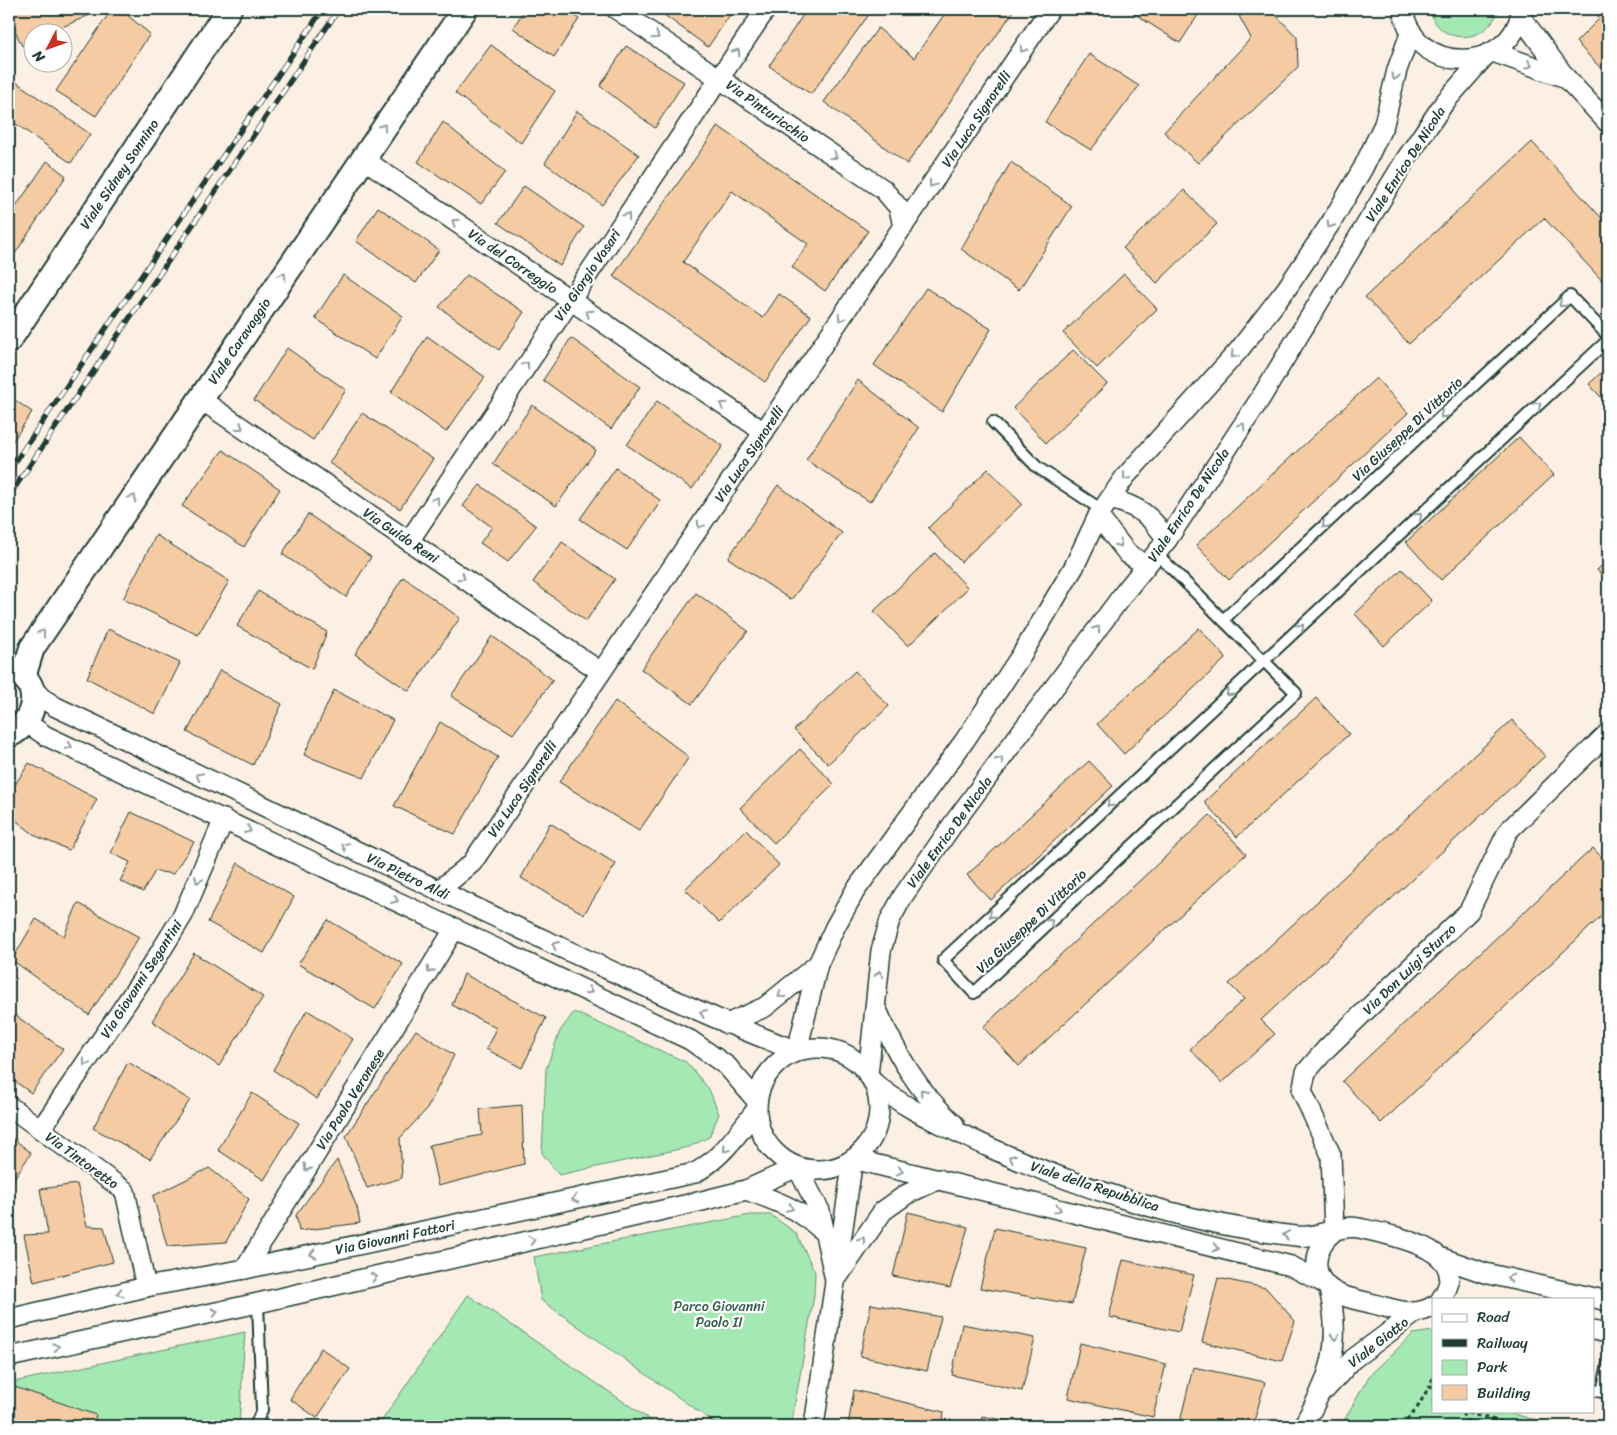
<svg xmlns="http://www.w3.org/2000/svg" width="1617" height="1435" font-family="Sriracha,sans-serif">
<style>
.green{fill:#a4e8b3;stroke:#629274}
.building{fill:#f4cba3;stroke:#1f3d34}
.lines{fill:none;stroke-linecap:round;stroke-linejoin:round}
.service-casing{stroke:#1f3d34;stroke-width:14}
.minor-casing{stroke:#1f3d34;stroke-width:22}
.tertiary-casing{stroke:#1f3d34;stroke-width:28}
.path{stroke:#1f3d34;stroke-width:3;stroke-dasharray:4 4;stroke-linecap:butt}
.service{stroke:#fff;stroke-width:10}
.minor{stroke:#fff;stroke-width:19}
.tertiary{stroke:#fff;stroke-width:24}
.rail-casing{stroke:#1f3d34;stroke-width:5.5}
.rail{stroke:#fff;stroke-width:4;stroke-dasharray:11;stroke-linecap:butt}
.oneway{stroke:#8f9e9a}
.labels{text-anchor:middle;stroke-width:4.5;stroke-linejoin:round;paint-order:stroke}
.street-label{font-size:14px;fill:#1f3d34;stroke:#fff}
.park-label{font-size:14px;fill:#3a5f4d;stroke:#fff}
</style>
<rect width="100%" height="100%" fill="#fcefe3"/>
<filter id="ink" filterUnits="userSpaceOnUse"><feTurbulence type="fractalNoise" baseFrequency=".02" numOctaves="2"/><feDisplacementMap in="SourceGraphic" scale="10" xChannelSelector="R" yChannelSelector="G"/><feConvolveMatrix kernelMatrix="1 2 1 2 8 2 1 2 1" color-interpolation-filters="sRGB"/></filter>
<g filter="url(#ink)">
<!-- green -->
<g class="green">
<path d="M1429,9H1499C1487,45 1439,47 1429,9Z"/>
<polygon points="574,1012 686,1062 709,1089 719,1114 709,1137 689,1147 559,1175 542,1153 546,1069 560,1031"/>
<polygon points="750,1215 771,1215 796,1233 815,1272 814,1296 791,1426 719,1426 541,1300 534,1257"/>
<polygon points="468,1295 659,1426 378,1426"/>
<polygon points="1433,1331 1433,1411 1501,1411 1560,1426 1341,1426 1369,1376 1413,1334"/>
<polygon points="245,1332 239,1426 9,1426 9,1383"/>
</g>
<!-- building -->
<g class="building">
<polygon points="9,9 103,9 51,32 32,32 32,41 22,46 9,17"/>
<polygon points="112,9 120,9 150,34 96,116 56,91"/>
<polygon points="525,9 565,9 579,19 554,57 513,28"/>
<polygon points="656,9 734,9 708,47"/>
<polygon points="807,9 873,9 811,94 769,66"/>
<polygon points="948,9 1015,9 907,164 824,102 878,28 914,58"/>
<polygon points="1127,9 1202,9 1180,43"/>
<polygon points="1261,9 1270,9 1297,37 1298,67 1198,163 1164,132 1251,38 1239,16"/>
<polygon points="1596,9 1608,9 1608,76 1576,42 1599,19"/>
<polygon points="491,45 555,91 521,143 455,93"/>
<polygon points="626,46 684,82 655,128 600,86"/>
<polygon points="1089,54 1139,86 1091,150 1045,122"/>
<polygon points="9,77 90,134 71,163 9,119"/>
<polygon points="577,111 639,155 602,205 545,163"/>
<polygon points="443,122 505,172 481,204 418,162"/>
<polygon points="718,126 868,231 825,291 792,267 808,244 732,191 683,262 763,318 779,294 811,316 765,382 613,276"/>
<polygon points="1532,142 1608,225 1608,287 1544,218 1409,344 1365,297"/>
<polygon points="47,161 66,176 9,263 9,217"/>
<polygon points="1011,162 1072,206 1019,290 961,249"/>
<polygon points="524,186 584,227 560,266 498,223"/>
<polygon points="1184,190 1217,224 1157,283 1123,248"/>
<polygon points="378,207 439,250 416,283 356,241"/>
<polygon points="1124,274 1157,309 1097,368 1063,333"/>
<polygon points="343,275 403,316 375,359 315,318"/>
<polygon points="467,275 524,312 499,350 439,307"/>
<polygon points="926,288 991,329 942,412 874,365"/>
<polygon points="427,336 485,377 446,432 391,392"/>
<polygon points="571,338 640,387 611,429 543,380"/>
<polygon points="287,348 346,390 313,440 254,400"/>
<polygon points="1073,350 1107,384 1046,443 1013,408"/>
<polygon points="1608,366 1608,405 1589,384"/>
<polygon points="1376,378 1408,413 1229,580 1196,545"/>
<polygon points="858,380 919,428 870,502 806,460"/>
<polygon points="12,398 32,412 9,447 9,402"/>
<polygon points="657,401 723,446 692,489 627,445"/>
<polygon points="532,405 596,450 556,506 493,464"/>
<polygon points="362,413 433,459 400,509 329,463"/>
<polygon points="1519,437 1554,475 1441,580 1406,542"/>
<polygon points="223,450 280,489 244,547 182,506"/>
<polygon points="616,468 661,501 627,550 580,519"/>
<polygon points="988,469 1022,504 961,562 928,528"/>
<polygon points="480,485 536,526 508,562 480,543 492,527 463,506"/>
<polygon points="778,485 842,533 791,600 728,558"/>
<polygon points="308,514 371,557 346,597 282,554"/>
<polygon points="156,535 229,581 198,635 123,599"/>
<polygon points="562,542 615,579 586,621 533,582"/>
<polygon points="935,553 968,588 908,646 874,611"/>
<polygon points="1608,560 1608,582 1597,570"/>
<polygon points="1402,569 1432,601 1384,646 1355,614"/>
<polygon points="403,577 460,618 409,691 355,654"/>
<polygon points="258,591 327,632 312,669 237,626"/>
<polygon points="696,593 748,631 692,704 641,669"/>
<polygon points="1199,628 1226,658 1124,754 1097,724"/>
<polygon points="108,629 180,663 155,714 87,678"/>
<polygon points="492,636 553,680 513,734 451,696"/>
<polygon points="220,670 282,704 253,765 187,732"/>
<polygon points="855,671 889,706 828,764 794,730"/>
<polygon points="334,690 393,720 364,778 304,755"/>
<polygon points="1316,698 1349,734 1237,837 1204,802"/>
<polygon points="615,701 689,757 639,831 559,782"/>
<polygon points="1512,720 1545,756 1261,1020 1275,1034 1222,1083 1190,1049 1244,999 1229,984"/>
<polygon points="440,722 498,757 455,834 394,806"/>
<polygon points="800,749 834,784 774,843 740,808"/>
<polygon points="1089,761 1113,786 991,900 967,875"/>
<polygon points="29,763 97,799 69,850 36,836 9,815 9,794"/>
<polygon points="131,812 194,842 173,874 155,871 143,892 120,881 130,862 111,853"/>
<polygon points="1210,815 1246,854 1019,1066 983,1027"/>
<polygon points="550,823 616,864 584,914 521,878"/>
<polygon points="746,830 779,865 719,923 685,889"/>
<polygon points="1593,848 1608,864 1608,910 1381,1123 1342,1081"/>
<polygon points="238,863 294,897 264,953 208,922"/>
<polygon points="78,903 139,937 89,1015 12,960 36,919 64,936"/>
<polygon points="328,920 403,964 375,1009 298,964"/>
<polygon points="194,953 263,997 219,1066 152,1021"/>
<polygon points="464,974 546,1018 522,1068 486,1049 496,1028 452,1005"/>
<polygon points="307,1010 353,1039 317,1099 273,1070"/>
<polygon points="9,1011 63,1049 31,1093 9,1077"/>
<polygon points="416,1030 454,1055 427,1109 400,1138 402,1178 367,1188 346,1136"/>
<polygon points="128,1062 190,1100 150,1159 93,1128"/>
<polygon points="252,1093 299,1123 264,1180 218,1150"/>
<polygon points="522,1105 524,1164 438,1186 429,1145 482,1135 480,1109"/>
<polygon points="9,1135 31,1153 9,1186"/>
<polygon points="337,1160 357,1207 360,1223 299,1231 296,1215"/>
<polygon points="209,1168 249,1199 226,1242 167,1246 153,1196"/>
<polygon points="77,1184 87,1226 104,1227 113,1262 34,1282 24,1235 48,1234 40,1189"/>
<polygon points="908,1212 968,1227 950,1288 893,1276"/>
<polygon points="995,1228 1086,1248 1072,1304 980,1288"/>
<polygon points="1123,1260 1194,1275 1179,1332 1109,1317"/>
<polygon points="1218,1278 1266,1288 1295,1321 1282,1361 1202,1342"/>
<polygon points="871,1304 941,1317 927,1371 860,1356"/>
<polygon points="962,1324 1035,1338 1022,1391 952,1375"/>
<polygon points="1080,1343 1166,1364 1153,1417 1068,1398"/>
<polygon points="321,1348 350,1369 317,1418 290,1399"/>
<polygon points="1193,1367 1265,1382 1255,1418 1249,1426 1179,1426"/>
<polygon points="15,1387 96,1415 93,1426 9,1426 9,1409"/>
<polygon points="854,1390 944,1412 942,1426 848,1426"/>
<polygon points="982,1416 1035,1426 980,1426"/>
</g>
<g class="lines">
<!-- service casing -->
<g class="service-casing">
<g id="service">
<polyline points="993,422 1037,467 1102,510"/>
<polyline points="1156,553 1296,693 974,993 943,960 1608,340"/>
<polyline points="1223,620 1570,296 1608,336"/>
<polyline points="1593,1390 1602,1392 1608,1364"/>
<polyline points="255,1426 262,1410 258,1303"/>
</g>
</g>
<!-- minor casing -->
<g class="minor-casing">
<g id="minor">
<polyline points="616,9 883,189 899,208 903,227"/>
<path d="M1403,9C1413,76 1511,76 1522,9"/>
<polyline points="1520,16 1566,78 1608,123"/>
<polyline points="1493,52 1566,78"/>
<polyline points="362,158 764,432"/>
<polyline points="200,399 601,672"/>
<path d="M1110,499C1138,506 1151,515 1167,540"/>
<polyline points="1098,516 1128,554 1146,565"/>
<polyline points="409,541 766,9"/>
<path d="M29,685L42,698L56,707C221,784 384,866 549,942C631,980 712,1019 797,1051"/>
<polyline points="27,723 46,736 690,1040 727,1066 757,1101"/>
<polyline points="438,891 472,863 1050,9"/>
<path d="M877,1010C896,1053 918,1092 954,1124"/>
<polyline points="727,1024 765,1007 818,964"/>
<circle cx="818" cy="1109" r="61"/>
<polyline points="797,1051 818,964 835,927 855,891 965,740 1022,654 1074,567 1098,516 1125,477 1239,350 1287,288 1332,221 1363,168 1384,124 1397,70 1411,31"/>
<polyline points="868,1075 881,951 890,920 903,896 953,824 1124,593 1167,540 1260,399 1406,159 1444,103 1486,55"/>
<path d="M873,1082C900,1105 930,1119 961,1134C1061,1183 1185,1224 1296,1236C1317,1239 1339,1224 1359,1228C1390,1235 1476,1249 1441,1299"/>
<polyline points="9,1106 125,1191 146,1287"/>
<polyline points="41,1129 156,959 183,915 224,819"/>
<path d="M746,1190C777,1201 805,1211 827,1236"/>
<polyline points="1334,1231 1331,1155 1302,1091 1306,1072 1326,1049 1469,911 1508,831 1608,733"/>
<path d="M1334,1231C1310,1251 1310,1282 1341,1295C1351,1299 1363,1301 1374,1304C1394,1309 1415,1318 1433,1306"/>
<polyline points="1442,1258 1485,1273 1608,1301"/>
<polyline points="245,1269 455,928"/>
<polyline points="839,1275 883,1211 907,1194 939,1179"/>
<path d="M9,1319L146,1287L245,1269L695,1173C722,1157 737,1135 756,1110"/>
<polyline points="1593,1330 1608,1333"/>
<polyline points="9,1357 258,1303 702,1201 746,1190 797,1167 820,1211 835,1280"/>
<polyline points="1326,1389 1353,1359 1415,1313"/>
<polyline points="814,1426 853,1159 1291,1266 1322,1282"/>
<path d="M1303,1426C1331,1377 1342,1345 1329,1289"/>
</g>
</g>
<!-- tertiary casing -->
<g class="tertiary-casing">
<g id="tertiary">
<polyline points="9,340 229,9"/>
<polyline points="23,677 32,648 465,9"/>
<path d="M9,735C38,722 44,679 9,669"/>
</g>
</g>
<!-- path -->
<g class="path">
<polyline points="1433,1378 1430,1385 1433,1388"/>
<polyline points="1460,1411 1518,1426"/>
<polyline points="1462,1413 1471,1426"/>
<polyline points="1401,1426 1416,1410 1430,1385"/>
</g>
<!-- service -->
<use href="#service" class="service"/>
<!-- minor -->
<use href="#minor" class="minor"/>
<!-- tertiary -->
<use href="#tertiary" class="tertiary"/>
<!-- rail casing -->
<g class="rail-casing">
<g id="rail">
<polyline points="9,471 323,9"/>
<polyline points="9,496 339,9"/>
</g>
</g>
<!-- rail -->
<use href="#rail" class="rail"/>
</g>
<!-- one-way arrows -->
<defs><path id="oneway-chevron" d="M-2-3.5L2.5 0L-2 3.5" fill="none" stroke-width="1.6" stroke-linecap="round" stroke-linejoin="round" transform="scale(1.25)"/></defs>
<g class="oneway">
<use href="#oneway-chevron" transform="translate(656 36) rotate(33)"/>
<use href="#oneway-chevron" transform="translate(1023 49) rotate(124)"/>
<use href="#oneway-chevron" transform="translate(737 52) rotate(-56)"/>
<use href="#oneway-chevron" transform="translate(1529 65) rotate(19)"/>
<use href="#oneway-chevron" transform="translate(1395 77) rotate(104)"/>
<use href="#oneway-chevron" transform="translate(383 127) rotate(-55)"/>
<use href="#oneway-chevron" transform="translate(834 156) rotate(35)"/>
<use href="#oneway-chevron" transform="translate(932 184) rotate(124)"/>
<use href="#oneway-chevron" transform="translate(627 216) rotate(-56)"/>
<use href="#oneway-chevron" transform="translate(455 222) rotate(-146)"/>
<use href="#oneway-chevron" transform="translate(1330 225) rotate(123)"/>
<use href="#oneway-chevron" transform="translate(283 276) rotate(-56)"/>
<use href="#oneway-chevron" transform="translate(1562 304) rotate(137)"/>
<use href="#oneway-chevron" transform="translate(589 313) rotate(-146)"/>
<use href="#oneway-chevron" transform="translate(841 318) rotate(124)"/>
<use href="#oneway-chevron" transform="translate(1234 355) rotate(132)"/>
<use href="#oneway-chevron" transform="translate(526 365) rotate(-56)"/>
<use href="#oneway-chevron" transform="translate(723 405) rotate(-146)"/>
<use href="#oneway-chevron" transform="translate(1538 405) rotate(-43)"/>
<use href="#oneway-chevron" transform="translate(1443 415) rotate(137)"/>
<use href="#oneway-chevron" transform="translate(1242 426) rotate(-56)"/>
<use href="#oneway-chevron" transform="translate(240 427) rotate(34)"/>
<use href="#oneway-chevron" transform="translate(1126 477) rotate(128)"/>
<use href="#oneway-chevron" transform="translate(133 498) rotate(-56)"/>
<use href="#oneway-chevron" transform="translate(436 500) rotate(-56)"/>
<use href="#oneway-chevron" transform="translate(1419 516) rotate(-43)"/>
<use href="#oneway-chevron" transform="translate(700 525) rotate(124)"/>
<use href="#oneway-chevron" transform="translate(1325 525) rotate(137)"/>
<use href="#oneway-chevron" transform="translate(1119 544) rotate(51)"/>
<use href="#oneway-chevron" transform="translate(462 577) rotate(34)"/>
<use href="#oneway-chevron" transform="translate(1301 627) rotate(-43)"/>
<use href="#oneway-chevron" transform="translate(1097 629) rotate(-54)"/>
<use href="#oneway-chevron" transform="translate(42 633) rotate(-56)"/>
<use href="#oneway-chevron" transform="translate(1229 693) rotate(137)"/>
<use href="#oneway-chevron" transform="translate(69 746) rotate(25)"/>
<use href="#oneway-chevron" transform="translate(1000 760) rotate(-54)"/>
<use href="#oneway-chevron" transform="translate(199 776) rotate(-154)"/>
<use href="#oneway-chevron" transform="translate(1110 804) rotate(137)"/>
<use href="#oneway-chevron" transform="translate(248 830) rotate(25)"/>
<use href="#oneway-chevron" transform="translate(345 846) rotate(-154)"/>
<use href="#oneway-chevron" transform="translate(198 880) rotate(113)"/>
<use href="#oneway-chevron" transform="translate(395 900) rotate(25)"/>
<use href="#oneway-chevron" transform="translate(992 915) rotate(137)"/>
<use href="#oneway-chevron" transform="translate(1050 922) rotate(-43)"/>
<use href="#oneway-chevron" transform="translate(555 945) rotate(-155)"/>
<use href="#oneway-chevron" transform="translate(430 970) rotate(122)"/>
<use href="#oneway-chevron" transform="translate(879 974) rotate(-85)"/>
<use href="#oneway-chevron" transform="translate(589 991) rotate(25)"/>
<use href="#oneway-chevron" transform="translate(781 995) rotate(144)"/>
<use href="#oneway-chevron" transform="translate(703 1013) rotate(-156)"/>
<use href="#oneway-chevron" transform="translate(86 1063) rotate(124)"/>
<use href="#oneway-chevron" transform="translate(923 1092) rotate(-131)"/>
<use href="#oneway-chevron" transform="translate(726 1149) rotate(134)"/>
<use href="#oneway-chevron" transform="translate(1012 1158) rotate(-157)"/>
<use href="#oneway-chevron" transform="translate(307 1168) rotate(122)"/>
<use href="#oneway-chevron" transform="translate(900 1171) rotate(12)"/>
<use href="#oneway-chevron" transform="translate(575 1199) rotate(168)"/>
<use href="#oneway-chevron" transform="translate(790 1208) rotate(26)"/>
<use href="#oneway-chevron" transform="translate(1058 1209) rotate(15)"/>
<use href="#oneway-chevron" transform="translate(1286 1235) rotate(-171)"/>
<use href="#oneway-chevron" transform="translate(532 1240) rotate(-13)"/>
<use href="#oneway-chevron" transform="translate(862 1240) rotate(-55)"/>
<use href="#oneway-chevron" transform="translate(1216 1248) rotate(14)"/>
<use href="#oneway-chevron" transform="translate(313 1254) rotate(168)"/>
<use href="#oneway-chevron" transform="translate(374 1277) rotate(-13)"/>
<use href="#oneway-chevron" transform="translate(1510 1278) rotate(-167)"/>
<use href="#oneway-chevron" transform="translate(120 1293) rotate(167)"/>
<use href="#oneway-chevron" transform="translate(215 1312) rotate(-12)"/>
<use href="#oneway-chevron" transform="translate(1335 1337) rotate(91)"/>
<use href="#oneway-chevron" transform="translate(56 1347) rotate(-12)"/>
</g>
</g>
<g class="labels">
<!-- street labels -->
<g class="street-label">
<text transform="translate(768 111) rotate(35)" y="5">Via Pinturicchio</text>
<text transform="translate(976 119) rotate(-56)" y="5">Via Luca Signorelli</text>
<text transform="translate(1405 164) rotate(-57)" y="5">Viale Enrico De Nicola</text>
<text transform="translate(119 174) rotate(-56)" y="5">Viale Sidney Sonnino</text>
<text transform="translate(513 261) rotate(34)" y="5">Via del Correggio</text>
<text transform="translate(587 275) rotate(-56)" y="5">Via Giorgio Vasari</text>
<text transform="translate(239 341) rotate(-56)" y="5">Viale Caravaggio</text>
<text transform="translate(1407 429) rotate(-43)" y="5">Via Giuseppe Di Vittorio</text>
<text transform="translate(749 454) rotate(-56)" y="5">Via Luca Signorelli</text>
<text transform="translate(1188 505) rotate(-56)" y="5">Viale Enrico De Nicola</text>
<text transform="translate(401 535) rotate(34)" y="5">Via Guido Reni</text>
<text transform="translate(522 789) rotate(-56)" y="5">Via Luca Signorelli</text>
<text transform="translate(949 832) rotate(-54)" y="5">Viale Enrico De Nicola</text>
<text transform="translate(408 876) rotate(26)" y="5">Via Pietro Aldi</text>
<text transform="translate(1031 921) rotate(-43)" y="5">Via Giuseppe Di Vittorio</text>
<text transform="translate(1409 969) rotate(-44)" y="5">Via Don Luigi Sturzo</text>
<text transform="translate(141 979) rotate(-57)" y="5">Via Giovanni Segantini</text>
<text transform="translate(350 1099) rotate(-58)" y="5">Via Paolo Veronese</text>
<text transform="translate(82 1160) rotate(36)" y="5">Via Tintoretto</text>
<text transform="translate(1095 1186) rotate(18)" y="5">Viale della Repubblica</text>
<text transform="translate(395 1237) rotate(-12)" y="5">Via Giovanni Fattori</text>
<text transform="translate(1378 1342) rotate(-38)" y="5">Viale Giotto</text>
</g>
<!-- park labels -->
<g class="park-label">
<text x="719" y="1311">Parco Giovanni<tspan x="719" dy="16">Paolo II</tspan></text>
</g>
</g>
<!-- margin -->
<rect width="1617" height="1435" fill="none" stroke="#fff" stroke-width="30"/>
<rect x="15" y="15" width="1587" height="1405" fill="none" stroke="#1f3d34" stroke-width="2" filter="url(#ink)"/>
<!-- legend -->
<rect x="1432" y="1298" width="162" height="115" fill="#ffffff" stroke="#a5b1ae"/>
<rect x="1442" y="1314" width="25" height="8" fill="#ffffff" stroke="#a5b1ae"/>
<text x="1477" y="1322" font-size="15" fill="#1f3d34">Road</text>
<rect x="1442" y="1339" width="25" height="8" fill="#1f3d34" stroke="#a5b1ae"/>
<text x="1477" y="1348" font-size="15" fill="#1f3d34">Railway</text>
<rect x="1442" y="1360" width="25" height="15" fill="#a4e8b3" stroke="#a5b1ae"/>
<text x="1477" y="1372" font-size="15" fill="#1f3d34">Park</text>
<rect x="1442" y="1385" width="25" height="15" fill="#f4cba3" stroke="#a5b1ae"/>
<text x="1477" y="1398" font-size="15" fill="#1f3d34">Building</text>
<!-- north arrow -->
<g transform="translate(48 48) rotate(229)"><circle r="24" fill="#ffffff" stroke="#a5b1ae"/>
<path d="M0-4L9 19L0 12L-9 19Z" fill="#c8321e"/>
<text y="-8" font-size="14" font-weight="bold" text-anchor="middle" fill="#1f3d34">N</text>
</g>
</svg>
